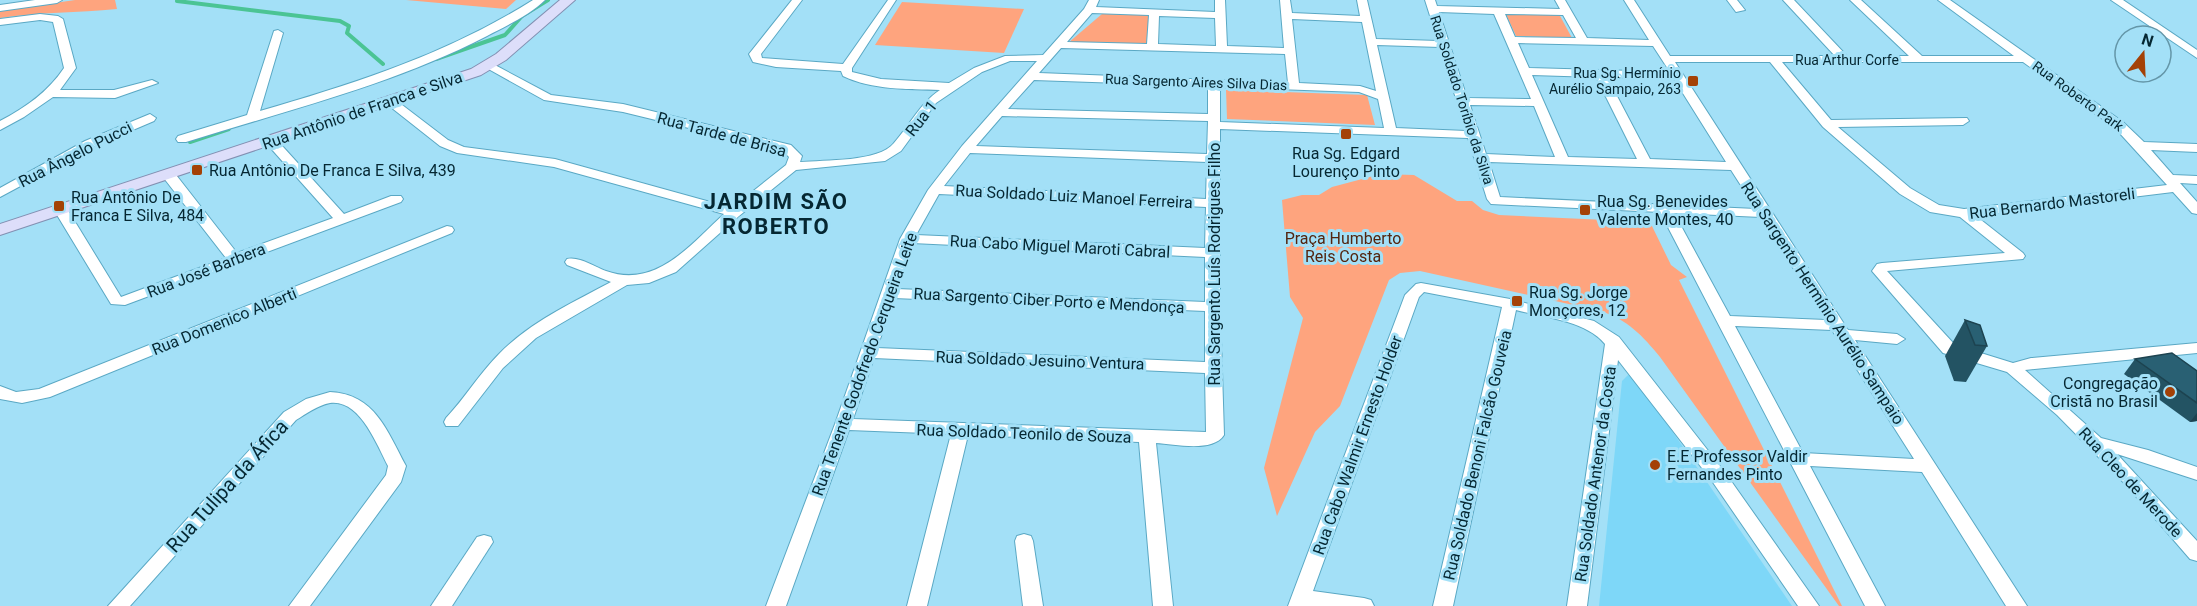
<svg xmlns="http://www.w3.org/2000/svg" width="2197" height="606" font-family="Roboto,sans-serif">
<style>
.built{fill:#7ed7f8}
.green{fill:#fea47e}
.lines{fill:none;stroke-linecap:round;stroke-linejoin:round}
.stream{stroke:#4bc494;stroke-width:4}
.minor-casing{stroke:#5aa8c4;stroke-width:2}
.major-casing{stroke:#8390b2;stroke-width:2}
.minor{fill:#fff;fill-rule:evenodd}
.major{fill:#dddefa;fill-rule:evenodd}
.wall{fill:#235363}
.shaded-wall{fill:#1d4350}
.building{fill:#296073;stroke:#1d4350;stroke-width:1.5}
.poi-dot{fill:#a44106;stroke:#a3e0f7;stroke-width:2}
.labels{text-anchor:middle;stroke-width:6;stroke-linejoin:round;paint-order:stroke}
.far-street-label{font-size:14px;fill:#052732;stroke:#a3e0f7}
.far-poi-label{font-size:14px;fill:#052732;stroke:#a3e0f7;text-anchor:end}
.street-label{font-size:16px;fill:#052732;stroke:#a3e0f7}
.poi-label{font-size:16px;fill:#052732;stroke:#a3e0f7;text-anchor:start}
.park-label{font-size:16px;fill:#53250f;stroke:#a3e0f7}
.near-street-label{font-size:20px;fill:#052732;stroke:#a3e0f7}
.district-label{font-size:22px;font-weight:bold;letter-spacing:1.5px;fill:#052732;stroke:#a3e0f7}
</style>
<rect width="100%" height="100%" fill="#a3e0f7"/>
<!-- built -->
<polygon class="built" points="1628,375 1635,377 1792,606 1599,606 1622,381"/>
<!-- green -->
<g class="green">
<path d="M75,0H115L117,9C78,13 39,12 0,18V11Z"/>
<polygon points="406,0 516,0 506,9"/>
<polygon points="902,2 1024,9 1004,53 875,45"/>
<polygon points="1505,12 1559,14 1572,38 1516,36"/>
<polygon points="1102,14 1149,15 1146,46 1068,43"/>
<polygon points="1226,90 1367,95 1375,125 1227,119"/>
<path d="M1381,174L1414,175L1457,201H1472L1483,210L1499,215L1650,222L1671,265L1687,277L1679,280L1842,606H1839L1660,357C1643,336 1627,319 1600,311L1420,271L1400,273L1389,280L1340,406L1315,432L1277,516L1264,468L1303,318L1290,297L1282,200L1302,195H1319L1332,187Z"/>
</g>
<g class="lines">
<!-- stream -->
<g class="stream">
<polyline points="177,1 340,21 349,26 347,33 383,64"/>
<polyline points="436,59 505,35 522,16 548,0"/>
<polyline points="190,142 229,129"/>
</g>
<!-- minor casing -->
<g class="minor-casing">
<g id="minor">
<polygon points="35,0 62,0 57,3 0,11 0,5"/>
<path d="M533,0H545C530,15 506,26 487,36C392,85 288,110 186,142H178L176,139L178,136L247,115L274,31L278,30L283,33L260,111C357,83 447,54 533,0Z"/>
<path d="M792,0H802L761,54L762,58L843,64L888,0H896L852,68V72L881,79L949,83L974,68L1005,56L1043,55L1084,9L1089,0H1099L1096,7L1215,12V0H1225L1227,46L1284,48L1280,0H1290L1292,13L1360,16L1357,0H1367L1376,39L1438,41L1425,0H1435L1437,6L1560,9L1555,0H1565L1587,38L1649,40L1624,0H1634L1670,56H1835L1783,0H1794L1847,56H1909L1850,0H1861L1922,56H2014L1938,0H1950L2123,122L2144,142L2197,144V152L2151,150L2173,175L2197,176V184L2180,183L2197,202V214L2192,213L2173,192L1976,216L2023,253L2025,256L2023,259L1887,271L1955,345L2013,363L2031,358L2197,343V353L2025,370L2101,438L2148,450L2197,467V480L2117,454L2197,541V561L2190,559L2126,485L2057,415L2007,372L1943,353L1872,271L1877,264L1882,263L2005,253L1960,217L1930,212L1900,194L1823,127L1770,62H1675L1848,330L1897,334L1905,339L1897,344L1855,340L2027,606H2006L1922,472L1810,466L1885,606H1865L1660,212L1491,204L1487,199L1468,138L1220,129V307L1224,435C1213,453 1174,444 1156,443L1173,606H1153L1139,442L968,435L927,606H907L951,434L849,430L786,606H766L835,424L900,239L928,190L962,146L1037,61H1010L982,72L936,103L901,151L885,161L796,170L739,216L676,272L649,283L627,285L536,338L503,368L458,426H446L444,422L446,418C465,398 479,374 499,354C530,322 572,303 611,282L567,265L565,262L567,259C579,256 595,267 606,271C656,289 690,245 724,214L554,167L457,153L440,146L383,101L385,98H393L448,140L464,147L555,159L732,208L786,165L789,157L783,151L623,112L544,100L483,66L485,64H493L551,95L623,104L791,145L802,156L800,162C824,160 879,162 894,143C910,125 920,103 940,90C908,89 872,90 843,76L841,71L776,67L753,62L749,54ZM1439,12L1494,14L1531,99L1467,98ZM1092,13L1149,15L1147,44L1067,42ZM1505,14L1563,15L1576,38L1515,37ZM1159,16L1215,18L1216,46L1158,44ZM1292,19L1362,22L1376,91L1360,86L1299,83ZM1518,43L1653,46L1670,72L1529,68ZM1377,45L1440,47L1466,131L1396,128ZM1061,48L1285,54L1288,83L1039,73ZM1782,62H2023L2115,128L2167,185L1964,209L1939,205L1910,188L1838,127L1963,125L1969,121L1967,118L1831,120ZM1532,75L1596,77L1637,159L1568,157ZM1607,77L1674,79L1726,162L1650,159ZM1034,80L1208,86V114L1008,109ZM1220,87L1359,92L1378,99L1384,128L1220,122ZM1470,105L1534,106L1555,157L1486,154ZM1002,116L1208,121L1207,154L976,146ZM970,153L1207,162L1206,199L944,186ZM1489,162L1731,170L1756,209L1500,197ZM939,194L1206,207L1205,248L916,235ZM1674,213L1761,217L1826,320L1730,316ZM912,243L1205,257V302L897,289ZM894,298L1205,311V362L877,348ZM1735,326L1832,330L1914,459L1803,453ZM874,358L1205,373L1206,432L853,419Z"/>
<polygon points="1727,0 1737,0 1745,10 1736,12"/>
<polygon points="2111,0 2123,0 2197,50 2197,58"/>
<path d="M40,14L58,16L63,19L76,68L60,90H114L152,80L158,83L115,98L53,97L24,117L0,130V121C25,108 48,92 64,68L53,22L40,20L0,25V19Z"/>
<polygon points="150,114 156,118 154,121 93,147 0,197 0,188 85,141"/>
<polygon points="271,137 275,138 344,214 391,196 401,196 403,199 401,202 125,305 111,304 54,210 56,207 66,207 121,297 226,258 163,177 162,174 163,171 173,171 237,253 333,218 267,144 265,141"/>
<polygon points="447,226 452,227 454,230 452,233 50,397 22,403 0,399 0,386 16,392 39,389"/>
<path d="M1421,283L1510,299L1594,321L1619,337L1724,471L1819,606H1798L1712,481L1618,360L1587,606H1567L1605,344C1585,320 1545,318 1516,310L1453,606H1433L1502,307L1424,292L1419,297L1313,591L1364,598L1371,600L1374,606H1288L1405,295L1416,284Z"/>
<path d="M330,392C375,394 387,431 406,466L401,482L310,606H289L386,475L388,466C377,445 360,399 330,403C318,405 306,414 296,420L130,606H108L284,412L306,399Z"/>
<polygon points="1024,534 1031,536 1033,541 1043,606 1023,606 1015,541 1017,536"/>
<polygon points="484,535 491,537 493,542 452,606 431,606 477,537"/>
</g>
</g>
<!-- major casing -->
<g class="major-casing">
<polygon id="major" points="560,0 575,0 506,60 481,75 0,235 0,224 471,69 496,54"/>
</g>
<!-- minor -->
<use href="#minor" class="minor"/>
<!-- major -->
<use href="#major" class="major"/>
</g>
<!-- wall -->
<g class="wall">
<polygon points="1965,320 1987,346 1966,382 1954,381 1945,356"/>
<polygon points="2135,359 2197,371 2197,421 2190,422 2124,374"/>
</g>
<!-- shaded-wall -->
<polygon class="shaded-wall" points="2197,413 2197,421 2190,422"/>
<!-- building -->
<g class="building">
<polygon points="1965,320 1980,325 1987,346 1975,345"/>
<polygon points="2172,353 2197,371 2197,403 2135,359"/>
</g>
<!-- markers -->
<g class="poi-dot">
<rect x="1687" y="75" width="12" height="12" rx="3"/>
<rect x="1340" y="128" width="12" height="12" rx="3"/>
<rect x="191" y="164" width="12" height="12" rx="3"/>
<rect x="53" y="200" width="12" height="12" rx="3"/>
<rect x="1579" y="204" width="12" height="12" rx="3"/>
<rect x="1511" y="295" width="12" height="12" rx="3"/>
<circle cx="2170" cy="392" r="6"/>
<circle cx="1655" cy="465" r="6"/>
</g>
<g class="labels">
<!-- far-street labels -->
<g class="far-street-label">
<text x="1847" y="65">Rua Arthur Corfe</text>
<text transform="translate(1196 82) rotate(2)" y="5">Rua Sargento Aires Silva Dias</text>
<text transform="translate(2078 96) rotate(36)" y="5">Rua Roberto Park</text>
<text transform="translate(1462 100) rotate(72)" y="5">Rua Soldado Toríbio da Silva</text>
</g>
<!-- far-poi labels -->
<g class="far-poi-label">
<text x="1681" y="78">Rua Sg. Hermínio<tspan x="1681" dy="16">Aurélio Sampaio, 263</tspan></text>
</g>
<!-- street labels -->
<g class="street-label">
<text transform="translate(362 110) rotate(-19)" y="6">Rua Antônio de Franca e Silva</text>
<text transform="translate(921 118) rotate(-52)" y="6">Rua 1</text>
<text transform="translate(722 134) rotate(15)" y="6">Rua Tarde de Brisa</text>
<text transform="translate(75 154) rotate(-27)" y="6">Rua Ângelo Pucci</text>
<text transform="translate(1074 196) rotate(3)" y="6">Rua Soldado Luiz Manoel Ferreira</text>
<text transform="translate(2052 203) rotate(-7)" y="6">Rua Bernardo Mastoreli</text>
<text transform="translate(1060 246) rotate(3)" y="6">Rua Cabo Miguel Maroti Cabral</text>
<text transform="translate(1214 264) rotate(-90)" y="6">Rua Sargento Luís Rodrigues Filho</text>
<text transform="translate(206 270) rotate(-21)" y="6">Rua José Barbera</text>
<text transform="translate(1049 300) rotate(3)" y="6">Rua Sargento Ciber Porto e Mendonça</text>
<text transform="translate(1823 303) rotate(57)" y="6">Rua Sargento Hermínio Aurélio Sampaio</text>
<text transform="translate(224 321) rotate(-22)" y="6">Rua Domenico Alberti</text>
<text transform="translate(1040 360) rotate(2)" y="6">Rua Soldado Jesuino Ventura</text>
<text transform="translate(864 364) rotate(-70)" y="6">Rua Tenente Godofredo Cerqueira Leite</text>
<text transform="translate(1024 433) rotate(2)" y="6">Rua Soldado Teonilo de Souza</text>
<text transform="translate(1357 445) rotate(-70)" y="6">Rua Cabo Walmir Ernesto Holder</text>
<text transform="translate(1477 455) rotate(-77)" y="6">Rua Soldado Benoni Falcão Gouveia</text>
<text transform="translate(1595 474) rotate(-82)" y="6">Rua Soldado Antenor da Costa</text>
<text transform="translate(2131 482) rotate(47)" y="6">Rua Cleo de Merode</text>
</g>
<!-- poi labels -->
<g class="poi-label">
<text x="1346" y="159" text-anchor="middle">Rua Sg. Edgard<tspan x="1346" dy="18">Lourenço Pinto</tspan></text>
<text x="209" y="176">Rua Antônio De Franca E Silva, 439</text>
<text x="71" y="203">Rua Antônio De<tspan x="71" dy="18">Franca E Silva, 484</tspan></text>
<text x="1597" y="207">Rua Sg. Benevides<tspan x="1597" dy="18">Valente Montes, 40</tspan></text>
<text x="1529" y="298">Rua Sg. Jorge<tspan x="1529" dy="18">Monçores, 12</tspan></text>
<text x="2158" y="389" text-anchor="end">Congregação<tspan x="2158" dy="18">Cristã no Brasil</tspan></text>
<text x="1667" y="462">E.E Professor Valdir<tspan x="1667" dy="18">Fernandes Pinto</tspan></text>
</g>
<!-- park labels -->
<g class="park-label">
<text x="1343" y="244">Praça Humberto<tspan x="1343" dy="18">Reis Costa</tspan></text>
</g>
<!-- near-street labels -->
<g class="near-street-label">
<text transform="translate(227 486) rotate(-48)" y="7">Rua Tulipa da Áfica</text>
</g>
<!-- district labels -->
<g class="district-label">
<text x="776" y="209">JARDIM SÃO<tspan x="776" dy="25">ROBERTO</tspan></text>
</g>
</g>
<!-- north arrow -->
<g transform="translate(2143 54) rotate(18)"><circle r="28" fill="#a3e0f7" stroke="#6496a8" stroke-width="1.5"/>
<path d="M0-4.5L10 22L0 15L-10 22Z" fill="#a44106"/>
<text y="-9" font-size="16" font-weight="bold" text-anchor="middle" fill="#052732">N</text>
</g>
</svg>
